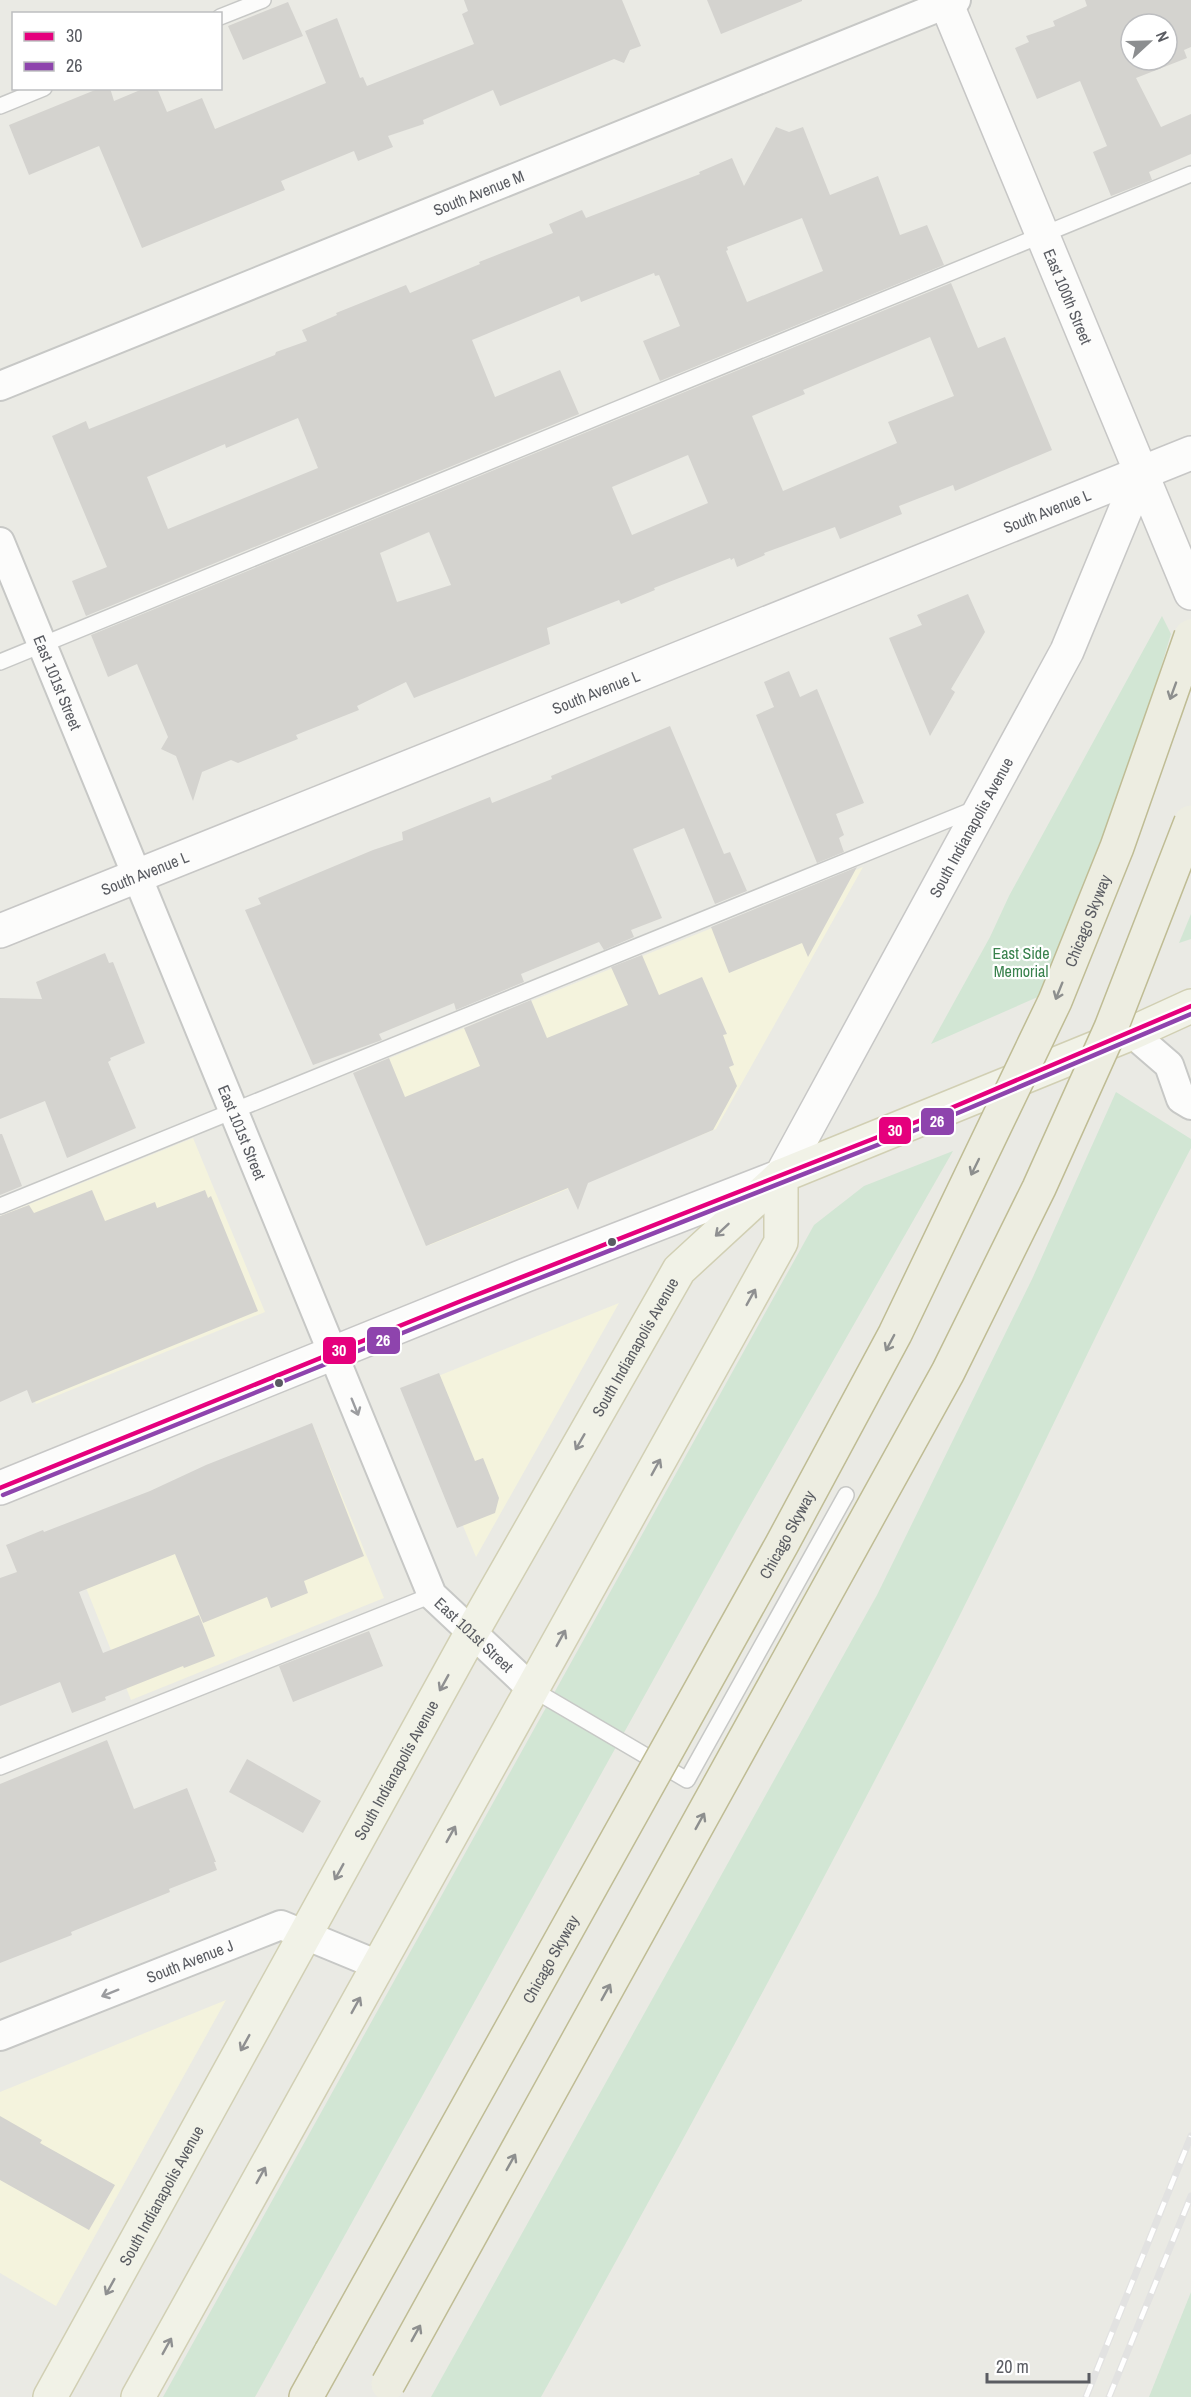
<svg xmlns="http://www.w3.org/2000/svg" width="1191" height="2397" font-family="'Archivo Narrow',sans-serif">
<style>
.commercial{fill:#f4f3dd}
.green{fill:#d2e6d4}
.building{fill:#d4d3cf;fill-rule:evenodd}
.lines{fill:none;stroke-linecap:round;stroke-linejoin:round}
.lane-casing{stroke:#c7c8c6;stroke-width:18}
.street-casing{stroke:#c7c8c6;stroke-width:32}
.secondary-casing{stroke:#c7c7c6;stroke-width:36}
.primary-casing{stroke:#d1cfb3;stroke-width:36}
.highway-casing{stroke:#bfbc94;stroke-width:36}
.lane{stroke:#fcfcfb;stroke-width:15}
.street{stroke:#fcfcfb;stroke-width:28}
.secondary{stroke:#fcfcfb;stroke-width:33}
.primary{stroke:#f1f2e7;stroke-width:33}
.highway{stroke:#edede1;stroke-width:33}
.rail-casing{stroke:#e2e2e1;stroke-width:7}
.rail{stroke:#fff;stroke-width:4.5;stroke-dasharray:14;stroke-linecap:butt}
.highway-bridge-casing{stroke:#bfbc94;stroke-width:36;stroke-linecap:butt}
.highway-bridge{stroke:#edede1;stroke-width:33}
.bus-1-casing{stroke:#fff;stroke-width:9}
.bus-2-casing{stroke:#fff;stroke-width:9}
.bus-1{stroke:#e5007d;stroke-width:4.5}
.bus-2{stroke:#8e44ad;stroke-width:4.5}
.oneway{stroke:#8d8f8e}
.oneway2{stroke:#8f9091}
.oneway3{stroke:#9b9c9f}
.bus-dot{fill:#5a5c62;stroke:#fff;stroke-width:2}
.labels{text-anchor:middle;stroke-width:4.5;stroke-linejoin:round;paint-order:stroke}
.street-label{font-size:16px;fill:#5a5c62;stroke:#fff}
.park-label{font-size:16px;fill:#39824d;stroke:#fff}
.line-badge{stroke:#fff;stroke-width:2}
.badge-label{font-size:16px;text-anchor:middle;font-weight:bold;fill:#fff}
</style>
<rect width="100%" height="100%" fill="#eaeae4"/>
<!-- commercial -->
<g class="commercial">
<polygon points="863,867 716,1129 430,1245 360,1070"/>
<polygon points="193,1138 265,1312 36,1404 0,1314 0,1216"/>
<polygon points="619,1303 476,1557 406,1389"/>
<polygon points="313,1426 384,1598 131,1700 62,1528"/>
<polygon points="226,2000 56,2306 0,2273 0,2092"/>
</g>
<!-- green -->
<g class="green">
<polygon points="1162,616 1171,634 1131,767 1056,989 931,1044 990,937 1009,896"/>
<polygon points="1191,914 1191,939 1179,943"/>
<path d="M1116,1092L1191,1139V1148C1095,1330 1012,1517 917,1699C796,1934 669,2166 541,2397H431L877,1595L1033,1277Z"/>
<polygon points="953,1151 741,1522 255,2397 163,2397 814,1225 864,1186"/>
<polygon points="1191,2292 1191,2397 1149,2397"/>
</g>
<!-- building -->
<g class="building">
<polygon points="464,0 622,0 641,46 630,50 624,63 614,59 500,106 493,90 423,120 424,124 388,136 393,147 358,161 354,151 281,181 285,190 142,248 99,146 29,175 9,125 100,88 110,88 114,101 145,88 157,88 167,112 202,98 215,129 326,83 305,31 337,18 360,78 363,77 367,86 474,44 462,14 468,11"/>
<polygon points="707,0 802,0 802,1 721,34"/>
<path d="M1085,0H1191V47L1184,50L1187,58L1136,78L1161,127L1191,114V154L1149,172L1152,180L1111,196L1093,152L1107,146L1080,81L1037,99L1015,48L1029,42L1026,36L1055,26L1053,21L1087,6ZM1131,24H1167V60H1131Z"/>
<polygon points="288,2 303,36 243,60 228,26"/>
<path d="M776,127L789,132L803,127L830,195L878,176L900,235L927,225L944,265L660,381L643,341L680,326L659,275L655,276L654,273L581,302L579,296L472,340L495,397L560,370L579,414L86,616L72,581L107,567L52,436L86,421L89,429L275,355L276,352L307,341L302,330L337,315L336,313L406,285L410,293L480,264L479,262L553,233L549,224L582,210L586,218L700,174L699,172L732,158L744,186ZM802,218L823,271L747,302L726,251L728,250L727,247ZM298,418L318,468L168,529L147,477L225,444L226,448Z"/>
<path d="M951,283L978,348L1005,337L1052,450L955,491L953,485L899,506L902,514L840,539L835,527L764,553L765,555L737,567L734,558L731,560L730,558L654,588L655,590L621,604L619,600L547,628L550,644L414,698L406,682L357,706L359,710L296,735L298,739L238,763L231,760L202,772L193,801L176,756L161,749L168,737L137,664L108,677L91,635ZM930,337L954,396L888,422L897,443L783,491L752,416L805,394L803,390ZM688,455L708,503L632,535L612,487ZM429,532L451,585L397,602L380,553Z"/>
<polygon points="968,594 985,632 951,689 955,692 930,736 889,638 922,625 917,615"/>
<polygon points="789,671 800,697 817,689 864,803 836,814 844,835 839,838 844,852 817,863 756,715 774,707 764,682"/>
<polygon points="670,726 724,854 730,852 747,891 715,904 684,828 633,849 662,918 631,930 634,937 604,950 599,942 521,974 524,982 456,1010 454,1003 379,1034 382,1040 313,1065 245,910 261,904 258,898 373,850 403,840 402,832 490,797 492,803 552,779 551,776"/>
<polygon points="857,867 808,957 802,943 729,973 711,927"/>
<polygon points="105,953 109,963 113,962 145,1043 110,1058 111,1060 108,1062 136,1128 67,1158 45,1101 0,1119 0,998 42,999 36,982"/>
<polygon points="642,955 659,995 702,977 727,1034 723,1035 734,1065 729,1067 737,1086 713,1130 588,1183 578,1210 568,1188 426,1246 353,1073 389,1058 405,1097 480,1066 464,1028 531,1000 547,1038 628,1005 611,967"/>
<polygon points="0,1134 2,1134 22,1186 0,1195"/>
<polygon points="92,1190 105,1221 155,1202 157,1208 205,1190 208,1198 211,1196 258,1311 32,1403 27,1390 0,1402 0,1216 29,1205 34,1213"/>
<polygon points="439,1373 475,1461 483,1458 499,1498 495,1513 457,1528 400,1388"/>
<polygon points="312,1423 364,1556 304,1581 308,1593 271,1608 267,1597 203,1623 175,1554 79,1592 103,1653 199,1615 215,1656 184,1668 183,1666 105,1697 106,1700 72,1713 60,1682 0,1706 0,1578 17,1572 6,1545 43,1530 44,1532 150,1491 206,1465"/>
<polygon points="369,1631 383,1666 293,1702 279,1666"/>
<polygon points="107,1740 134,1809 187,1788 216,1862 214,1862 217,1870 169,1889 170,1892 71,1932 72,1935 0,1963 0,1784"/>
<polygon points="247,1759 321,1801 303,1833 229,1792"/>
<polygon points="0,2116 42,2140 40,2143 115,2185 89,2230 0,2180"/>
</g>
<g class="lines">
<!-- lane casing -->
<g class="lane-casing">
<g id="lane">
<polyline points="220,17 263,0"/>
<polyline points="0,106 44,88"/>
<polyline points="0,662 1191,174"/>
<polyline points="0,1206 977,808"/>
<polyline points="532,1689 687,1780 846,1495"/>
<polyline points="0,1767 432,1595"/>
</g>
</g>
<!-- street casing -->
<g class="street-casing">
<g id="street">
<path id="s1" d="M0,386L956,0"/>
<path id="s2" d="M0,542L432,1595L532,1689"/>
<polyline points="1132,1033 1169,1065 1181,1099 1191,1105"/>
<path id="s3" d="M0,2036L281,1925L378,1965"/>
</g>
</g>
<!-- secondary casing -->
<g class="secondary-casing">
<g id="secondary">
<path id="s4" d="M945,0L1191,593"/>
<path id="s5" d="M0,931L1191,453"/>
<path id="s6" d="M0,1488L526,1275L781,1176L1067,651L1141,472"/>
</g>
</g>
<!-- primary casing -->
<g class="primary-casing">
<g id="primary">
<path id="s7" d="M50,2397L472,1632L679,1270L781,1176L1132,1033L1191,1006"/>
<polyline points="138,2397 781,1242 781,1176"/>
</g>
</g>
<!-- highway casing -->
<g class="highway-casing">
<polyline id="highway" points="306,2397 331,2352"/>
</g>
<!-- lane -->
<use href="#lane" class="lane"/>
<!-- street -->
<use href="#street" class="street"/>
<!-- secondary -->
<use href="#secondary" class="secondary"/>
<!-- primary -->
<use href="#primary" class="primary"/>
<!-- highway -->
<use href="#highway" class="highway"/>
<!-- rail casing -->
<g class="rail-casing">
<g id="rail">
<polyline points="1086,2397 1191,2136"/>
<polyline points="1109,2397 1191,2196"/>
</g>
</g>
<!-- rail -->
<use href="#rail" class="rail"/>
<!-- highway-bridge casing -->
<g class="highway-bridge-casing">
<g id="highway-bridge">
<path id="s8" d="M331,2352L782,1544L895,1334L1055,1001L1117,847L1191,636"/>
<polyline points="388,2384 948,1372 1039,1188 1111,1028 1191,822"/>
</g>
</g>
<!-- highway-bridge -->
<use href="#highway-bridge" class="highway-bridge"/>
<!-- bus-1 casing -->
<g class="bus-1-casing">
<polyline id="bus-1" points="0,1488 461,1301 944,1111 1191,1006"/>
</g>
<!-- bus-2 casing -->
<g class="bus-2-casing">
<polyline id="bus-2" points="3,1495 464,1308 946,1118 1191,1014"/>
</g>
<!-- bus-1 -->
<use href="#bus-1" class="bus-1"/>
<!-- bus-2 -->
<use href="#bus-2" class="bus-2"/>
</g>
<!-- one-way arrows -->
<defs><path id="oneway-shaft" d="M-6 0H5M1.5-3L5.5 0L1.5 3" fill="none" stroke-width="1.6" stroke-linecap="round" stroke-linejoin="round" transform="scale(1.5)"/></defs>
<g class="oneway">
<use href="#oneway-shaft" transform="translate(1173 691) rotate(110)"/>
<use href="#oneway-shaft" transform="translate(1059 991) rotate(112)"/>
<use href="#oneway-shaft" transform="translate(975 1167) rotate(116)"/>
<use href="#oneway-shaft" transform="translate(890 1343) rotate(118)"/>
<use href="#oneway-shaft" transform="translate(700 1821) rotate(-61)"/>
<use href="#oneway-shaft" transform="translate(606 1992) rotate(-61)"/>
<use href="#oneway-shaft" transform="translate(511 2162) rotate(-61)"/>
<use href="#oneway-shaft" transform="translate(416 2333) rotate(-61)"/>
</g>
<g class="oneway2">
<use href="#oneway-shaft" transform="translate(722 1230) rotate(137)"/>
<use href="#oneway-shaft" transform="translate(751 1297) rotate(-61)"/>
<use href="#oneway-shaft" transform="translate(580 1442) rotate(120)"/>
<use href="#oneway-shaft" transform="translate(656 1467) rotate(-61)"/>
<use href="#oneway-shaft" transform="translate(561 1638) rotate(-61)"/>
<use href="#oneway-shaft" transform="translate(444 1683) rotate(119)"/>
<use href="#oneway-shaft" transform="translate(451 1834) rotate(-61)"/>
<use href="#oneway-shaft" transform="translate(339 1872) rotate(119)"/>
<use href="#oneway-shaft" transform="translate(356 2005) rotate(-61)"/>
<use href="#oneway-shaft" transform="translate(245 2043) rotate(119)"/>
<use href="#oneway-shaft" transform="translate(261 2175) rotate(-61)"/>
<use href="#oneway-shaft" transform="translate(110 2287) rotate(119)"/>
<use href="#oneway-shaft" transform="translate(167 2346) rotate(-61)"/>
</g>
<g class="oneway3">
<use href="#oneway-shaft" transform="translate(355 1407) rotate(68)"/>
<use href="#oneway-shaft" transform="translate(110 1993) rotate(158)"/>
</g>
<!-- markers -->
<g class="bus-dot">
<circle cx="612" cy="1242" r="5"/>
<circle cx="279" cy="1383" r="5"/>
</g>
<g class="labels">
<!-- street labels -->
<g class="street-label">
<text dy="6" stroke="none"><textPath href="#s1" startOffset="516">South Avenue M</textPath></text>
<text dy="6" stroke="none"><textPath href="#s4" startOffset="321">East 100th Street</textPath></text>
<text dy="6" stroke="none"><textPath href="#s5" startOffset="1128">South Avenue L</textPath></text>
<text dy="6" stroke="none"><textPath href="#s2" startOffset="152">East 101st Street</textPath></text>
<text dy="6" stroke="none"><textPath href="#s5" startOffset="642">South Avenue L</textPath></text>
<text dy="6" stroke="none"><textPath href="#s6" startOffset="1238">South Indianapolis Avenue</textPath></text>
<text dy="6" stroke="none"><textPath href="#s5" startOffset="156">South Avenue L</textPath></text>
<text dy="6" stroke="none"><textPath href="#s8" startOffset="1620">Chicago Skyway</textPath></text>
<text dy="6" stroke="none"><textPath href="#s2" startOffset="638">East 101st Street</textPath></text>
<text dy="6" stroke="none"><textPath href="#s7" startOffset="1202">South Indianapolis Avenue</textPath></text>
<text dy="6" stroke="none"><textPath href="#s8" startOffset="936">Chicago Skyway</textPath></text>
<text dy="6" stroke="none"><textPath href="#s2" startOffset="1196">East 101st Street</textPath></text>
<text dy="6" stroke="none"><textPath href="#s7" startOffset="716">South Indianapolis Avenue</textPath></text>
<text dy="6" stroke="none"><textPath href="#s8" startOffset="450">Chicago Skyway</textPath></text>
<text dy="6" stroke="none"><textPath href="#s3" startOffset="204">South Avenue J</textPath></text>
<text dy="6" stroke="none"><textPath href="#s7" startOffset="230">South Indianapolis Avenue</textPath></text>
</g>
<!-- park labels -->
<g class="park-label">
<text x="1021" y="959">East Side<tspan x="1021" dy="18">Memorial</tspan></text>
</g>
</g>
<g class="line-badge">
<rect x="920" y="1107" width="35" height="29" rx="6" fill="#8e44ad"/>
<rect x="878" y="1116" width="34" height="29" rx="6" fill="#e5007d"/>
<rect x="366" y="1326" width="35" height="29" rx="6" fill="#8e44ad"/>
<rect x="322" y="1336" width="35" height="29" rx="6" fill="#e5007d"/>
</g>
<g class="badge-label">
<text x="937" y="1127">26</text>
<text x="895" y="1136">30</text>
<text x="383" y="1346">26</text>
<text x="339" y="1356">30</text>
</g>
<!-- legend -->
<rect x="12" y="12" width="210" height="78" fill="#ffffff" stroke="#bdbec0" stroke-width="1.5"/>
<rect x="24" y="32" width="30" height="9" fill="#e5007d" stroke="#bdbec0" stroke-width="1.5"/>
<text x="66" y="42" font-size="18" fill="#5a5c62">30</text>
<rect x="24" y="62" width="30" height="9" fill="#8e44ad" stroke="#bdbec0" stroke-width="1.5"/>
<text x="66" y="72" font-size="18" fill="#5a5c62">26</text>
<!-- north arrow -->
<g transform="translate(1149 42) rotate(68)"><circle r="28" fill="#ffffff" stroke="#bdbec0" stroke-width="1.5"/>
<path d="M0-4.5L10 22L0 15L-10 22Z" fill="#8c8e90"/>
<text y="-9" font-size="16" font-weight="bold" text-anchor="middle" fill="#5a5c62">N</text>
</g>
<!-- scale -->
<path d="M987 2373v9h102v-9" fill="none" stroke="#5a5c62" stroke-width="3"/>
<text x="996" y="2373" font-size="18" fill="#5a5c62" stroke="#ffffff" stroke-width="4.5" paint-order="stroke">20 m</text>
</svg>
